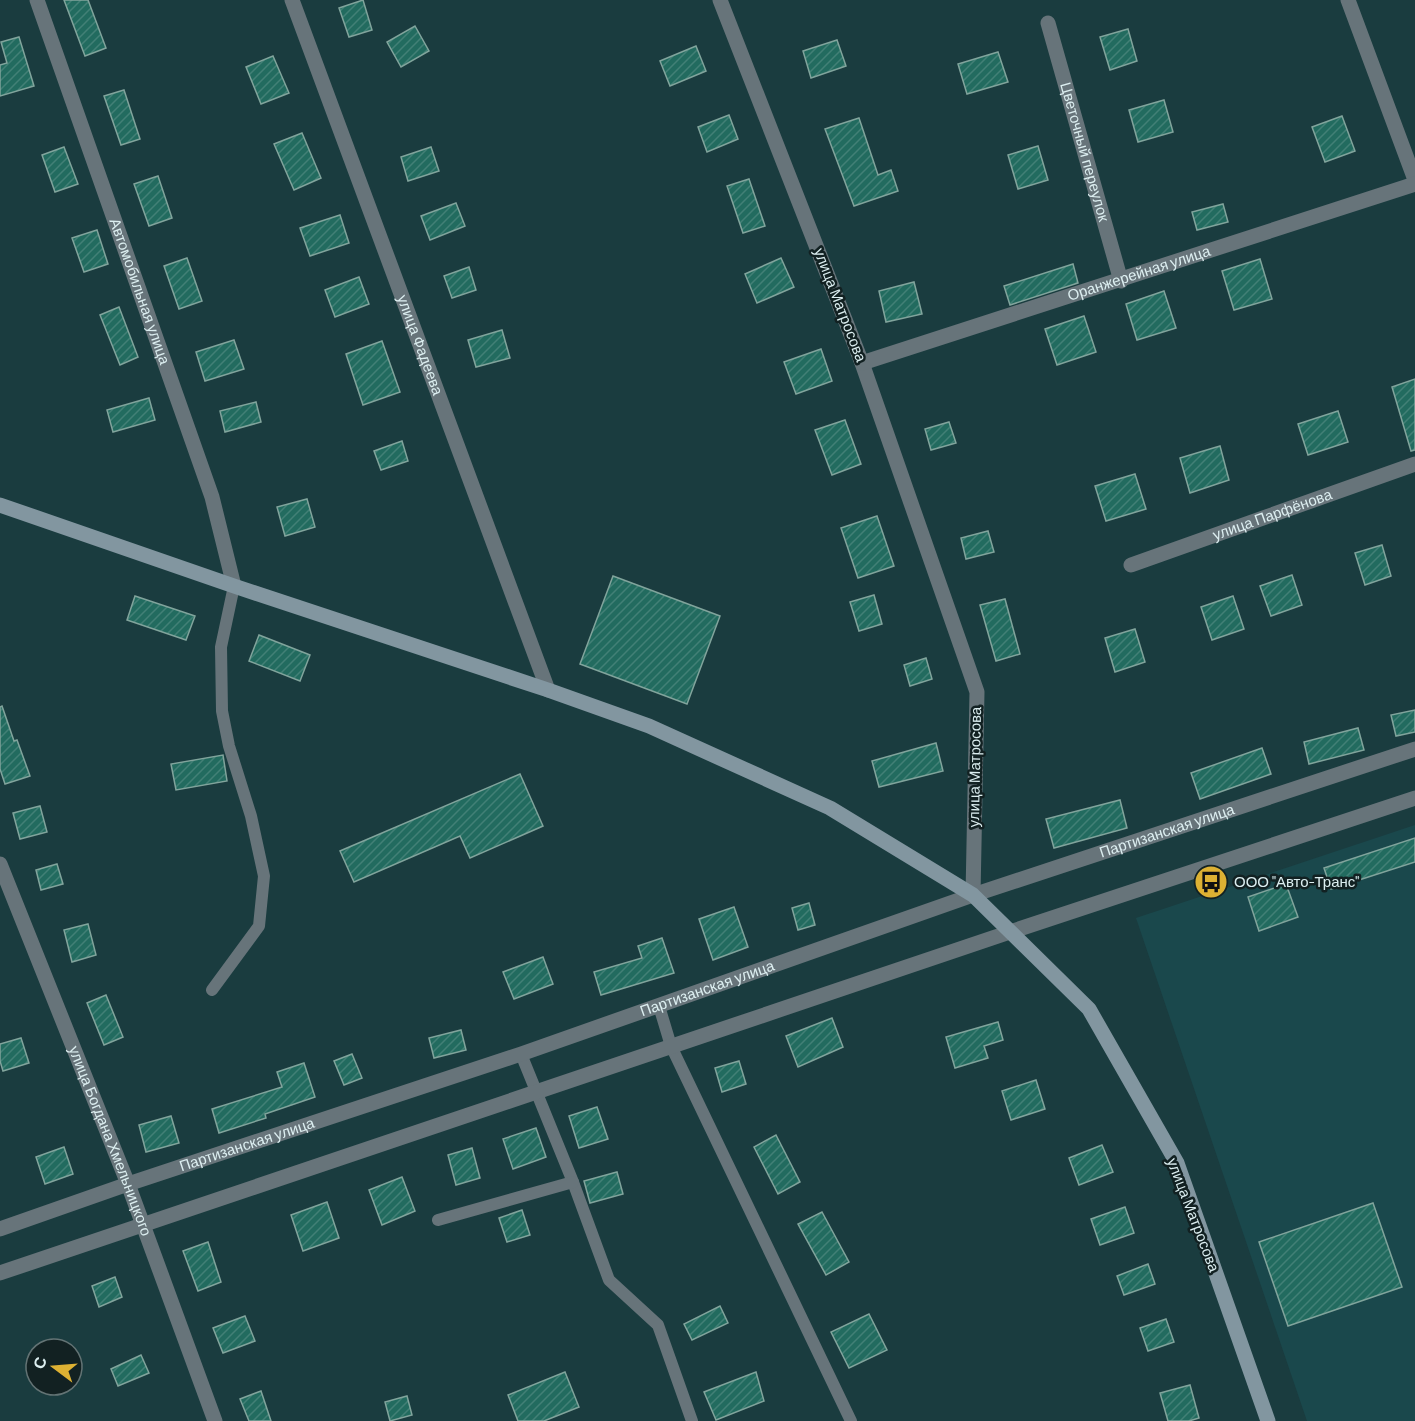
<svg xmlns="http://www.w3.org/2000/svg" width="1415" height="1421" font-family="Barlow,sans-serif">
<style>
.built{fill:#1a484c}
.building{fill:url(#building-hatch);stroke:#81a49c;stroke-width:1.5}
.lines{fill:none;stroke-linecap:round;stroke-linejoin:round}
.lane{stroke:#67747a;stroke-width:12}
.street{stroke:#67747a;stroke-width:15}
.secondary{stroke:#8296a0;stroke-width:15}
.labels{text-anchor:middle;stroke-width:5;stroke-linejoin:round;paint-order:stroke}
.street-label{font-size:15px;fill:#dceef0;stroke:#122122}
.poi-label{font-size:15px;fill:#dceef0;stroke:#122122;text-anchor:start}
</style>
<defs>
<pattern id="building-hatch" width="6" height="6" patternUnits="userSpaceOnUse" patternTransform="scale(1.5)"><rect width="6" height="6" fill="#226b5f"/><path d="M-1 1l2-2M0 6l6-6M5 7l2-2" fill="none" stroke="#428076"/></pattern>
</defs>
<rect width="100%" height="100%" fill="#1a3c3f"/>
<!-- built -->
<polygon class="built" points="1415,825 1415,1421 1307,1421 1136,918"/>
<!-- building -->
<g class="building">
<polygon points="64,0 88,0 106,48 85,56"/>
<polygon points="363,0 372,30 349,37 339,8"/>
<polygon points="415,26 429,51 401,67 387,42"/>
<polygon points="1128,29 1137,61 1110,70 1100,37"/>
<polygon points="19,37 34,86 0,96 0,65 7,63 1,42"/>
<polygon points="837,40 846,66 811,78 803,51"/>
<polygon points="696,46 706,71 670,86 660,61"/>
<polygon points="998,52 1008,82 967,94 958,64"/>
<polygon points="273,56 289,93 261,104 246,67"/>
<polygon points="124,90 140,139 121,145 104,96"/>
<polygon points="1164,100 1173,132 1138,142 1129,110"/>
<polygon points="729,115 738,139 707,152 698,127"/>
<polygon points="1342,116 1355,151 1325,162 1312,127"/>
<polygon points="859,118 878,175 891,170 898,191 854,206 825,129"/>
<polygon points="302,133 321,178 294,190 274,144"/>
<polygon points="1038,146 1048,180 1018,189 1008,155"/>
<polygon points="64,147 78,184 55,192 42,155"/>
<polygon points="431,147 439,171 408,181 401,157"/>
<polygon points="158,176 172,218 149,226 134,184"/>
<polygon points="749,179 765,226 743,233 727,186"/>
<polygon points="456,203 465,226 430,240 421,216"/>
<polygon points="1223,204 1228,222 1197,230 1192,212"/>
<polygon points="340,215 349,243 310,256 300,228"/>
<polygon points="97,230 108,264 84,272 72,238"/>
<polygon points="187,258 202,301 179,309 164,266"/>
<polygon points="781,258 794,287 757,303 745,274"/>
<polygon points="1260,259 1272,299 1234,310 1222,271"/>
<polygon points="1073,264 1078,283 1010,305 1004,286"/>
<polygon points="469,267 476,290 452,298 444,276"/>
<polygon points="359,277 369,304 335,317 325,290"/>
<polygon points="914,282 922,314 886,322 879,291"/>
<polygon points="1164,291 1176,328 1137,340 1126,304"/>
<polygon points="119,307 138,357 120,365 100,315"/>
<polygon points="1084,316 1096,352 1057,365 1045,329"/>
<polygon points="502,330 510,358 476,367 468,340"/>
<polygon points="234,340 244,369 205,381 196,352"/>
<polygon points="382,341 400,392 363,405 346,354"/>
<polygon points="821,349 832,381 796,394 784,362"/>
<polygon points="1415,379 1415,450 1411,451 1392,387"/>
<polygon points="149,398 155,420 113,432 107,410"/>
<polygon points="256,402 261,422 225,432 220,411"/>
<polygon points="1338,411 1348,442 1308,455 1298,424"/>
<polygon points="845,420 861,464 832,475 815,430"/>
<polygon points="949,422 956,443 931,450 925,429"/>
<polygon points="402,441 408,461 381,470 374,451"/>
<polygon points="1220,446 1229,480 1190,493 1180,458"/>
<polygon points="1135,474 1146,509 1106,521 1095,486"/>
<polygon points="307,499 315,527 285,536 277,507"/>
<polygon points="877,516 894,566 858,578 841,528"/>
<polygon points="988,531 994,552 966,559 961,538"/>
<polygon points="1382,545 1391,576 1365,585 1355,553"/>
<polygon points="1292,575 1302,605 1271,616 1260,586"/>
<polygon points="613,576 720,616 687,704 580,664"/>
<polygon points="874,595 882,624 859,631 850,602"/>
<polygon points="135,596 195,616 186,640 127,620"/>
<polygon points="1233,596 1244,629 1212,640 1201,607"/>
<polygon points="1005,599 1020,654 996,661 980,605"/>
<polygon points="1135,629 1145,662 1115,672 1105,638"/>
<polygon points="259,635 310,655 300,681 249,661"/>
<polygon points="926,658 932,679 910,686 904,665"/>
<polygon points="2,706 14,741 17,740 30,776 5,784 0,769 0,707"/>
<polygon points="1415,710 1415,732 1396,736 1391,715"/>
<polygon points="1358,728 1364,750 1309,764 1304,742"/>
<polygon points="936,743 943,771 879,787 872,761"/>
<polygon points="1262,748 1271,774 1200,799 1191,773"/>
<polygon points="223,755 227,781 176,790 171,764"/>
<polygon points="520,774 543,826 470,858 460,836 354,882 340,851"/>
<polygon points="1120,800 1127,828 1054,848 1046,819"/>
<polygon points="40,806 47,832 20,839 13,813"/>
<polygon points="1415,838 1415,862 1331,889 1324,868"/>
<polygon points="57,864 63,884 41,890 36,870"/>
<polygon points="1286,884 1298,917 1259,931 1248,897"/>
<polygon points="809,903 815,925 798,930 792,908"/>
<polygon points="734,907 748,947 713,960 699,919"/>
<polygon points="88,924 96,955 72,962 64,930"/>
<polygon points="662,938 674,973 601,995 594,972 642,958 638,946"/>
<polygon points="543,957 553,984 514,999 503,972"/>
<polygon points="106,995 123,1037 104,1045 87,1003"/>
<polygon points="832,1018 843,1047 798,1067 786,1036"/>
<polygon points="998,1022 1003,1040 984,1046 988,1058 955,1068 946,1037"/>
<polygon points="461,1030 466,1050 434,1058 429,1038"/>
<polygon points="21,1038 29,1063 3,1071 0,1061 0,1044"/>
<polygon points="352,1054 362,1078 344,1085 334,1061"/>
<polygon points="739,1061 746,1084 722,1092 715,1068"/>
<polygon points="304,1063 315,1097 265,1114 266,1118 219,1133 212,1109 282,1087 277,1072"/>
<polygon points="1036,1080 1045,1109 1011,1120 1002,1091"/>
<polygon points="597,1107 608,1139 579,1148 569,1116"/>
<polygon points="171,1116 179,1143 146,1152 139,1125"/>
<polygon points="536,1128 546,1157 513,1169 503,1139"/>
<polygon points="776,1135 800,1182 778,1194 754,1147"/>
<polygon points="1102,1145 1113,1172 1079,1185 1069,1158"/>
<polygon points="64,1147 73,1174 45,1184 36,1157"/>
<polygon points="472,1148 480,1178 456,1185 448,1155"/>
<polygon points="617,1172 623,1194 590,1203 584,1181"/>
<polygon points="402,1177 415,1211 382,1225 369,1190"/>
<polygon points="327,1202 339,1238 303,1251 291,1215"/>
<polygon points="1373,1203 1402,1287 1288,1326 1259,1242"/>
<polygon points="1125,1207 1134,1233 1100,1245 1091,1219"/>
<polygon points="522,1210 530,1235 507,1242 499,1218"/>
<polygon points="822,1212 849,1262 826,1275 798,1224"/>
<polygon points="208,1242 221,1282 198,1291 183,1251"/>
<polygon points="1148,1264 1155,1284 1124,1295 1117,1276"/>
<polygon points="115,1277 122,1297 99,1307 92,1286"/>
<polygon points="720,1306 728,1323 692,1340 684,1324"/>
<polygon points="869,1314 887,1350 849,1368 831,1332"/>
<polygon points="245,1316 255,1341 223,1353 213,1328"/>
<polygon points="1166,1319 1174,1342 1148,1351 1140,1328"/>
<polygon points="141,1355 149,1373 118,1386 111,1369"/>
<polygon points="565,1372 579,1407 544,1421 518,1421 508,1395"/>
<polygon points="756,1372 764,1401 716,1420 704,1392"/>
<polygon points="1190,1385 1199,1418 1189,1421 1168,1421 1160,1393"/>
<polygon points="261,1391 271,1421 249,1421 240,1399"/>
<polygon points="407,1396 412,1415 390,1421 385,1402"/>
</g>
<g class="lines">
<!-- lane -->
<g class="lane">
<polyline points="212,990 259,926 264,876 251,816 229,746 222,711 221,647 234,586"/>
<polyline points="659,1006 671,1046 851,1421"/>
<polyline points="521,1054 573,1182 609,1280 658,1325 692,1421"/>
<polyline points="438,1220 573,1182"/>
</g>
<!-- street -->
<g class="street">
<path id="s1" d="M37,0L212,497L234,586"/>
<path id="s2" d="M292,0L548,690"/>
<polyline points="720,0 862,363 977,692 973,895"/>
<polyline points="1348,0 1415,180"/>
<path id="s3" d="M1048,23L1121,281"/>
<path id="s4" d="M862,363L1415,184"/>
<path id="s5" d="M1131,565L1415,464"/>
<path id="s6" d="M0,864L128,1184L215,1421"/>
<path id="s7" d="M0,1229L128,1184L521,1054L973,895L1415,749"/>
<polyline points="0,1273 1010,932 1415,798"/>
</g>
<!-- secondary -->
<polyline class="secondary" points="0,505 234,586 548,690 649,726 830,808 973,895 1089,1009 1177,1163 1268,1421"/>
</g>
<!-- icons -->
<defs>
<g id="bus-disc" transform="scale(1.725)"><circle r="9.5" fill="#ddb133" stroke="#122122"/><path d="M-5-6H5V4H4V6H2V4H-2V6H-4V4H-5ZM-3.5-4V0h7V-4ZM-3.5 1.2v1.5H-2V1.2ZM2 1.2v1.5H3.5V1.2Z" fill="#111"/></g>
</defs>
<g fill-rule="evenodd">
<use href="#bus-disc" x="1211" y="882"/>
</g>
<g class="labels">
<!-- street labels -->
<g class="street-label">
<text dy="5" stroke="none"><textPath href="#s3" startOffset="134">Цветочный переулок</textPath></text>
<text dy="5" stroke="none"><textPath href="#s4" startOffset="291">Оранжерейная улица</textPath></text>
<text dy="5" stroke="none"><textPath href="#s1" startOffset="309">Автомобильная улица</textPath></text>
<text transform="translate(840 305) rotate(69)" y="5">улица Матросова</text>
<text dy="5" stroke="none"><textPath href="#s2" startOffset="368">улица Фадеева</textPath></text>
<text dy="5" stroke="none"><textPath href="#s5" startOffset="150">улица Парфёнова</textPath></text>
<text transform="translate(975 767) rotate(-89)" y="5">улица Матросова</text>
<text dy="5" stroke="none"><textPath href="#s7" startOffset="1233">Партизанская улица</textPath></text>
<text dy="5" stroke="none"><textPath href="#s7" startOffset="747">Партизанская улица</textPath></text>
<text dy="5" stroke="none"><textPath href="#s6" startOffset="298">улица Богдана Хмельницкого</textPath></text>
<text dy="5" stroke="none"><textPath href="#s7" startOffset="261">Партизанская улица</textPath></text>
<text transform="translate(1193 1215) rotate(69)" y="5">улица Матросова</text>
</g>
<!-- poi labels -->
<g class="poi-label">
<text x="1234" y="887">ООО "Авто-Транс"</text>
</g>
</g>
<!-- north arrow -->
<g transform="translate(54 1367) rotate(286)"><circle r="28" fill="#122122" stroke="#637374" stroke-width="1.5"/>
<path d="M0-4.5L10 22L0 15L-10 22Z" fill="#ddb133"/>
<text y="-9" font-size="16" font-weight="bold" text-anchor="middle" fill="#dceef0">С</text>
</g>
</svg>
